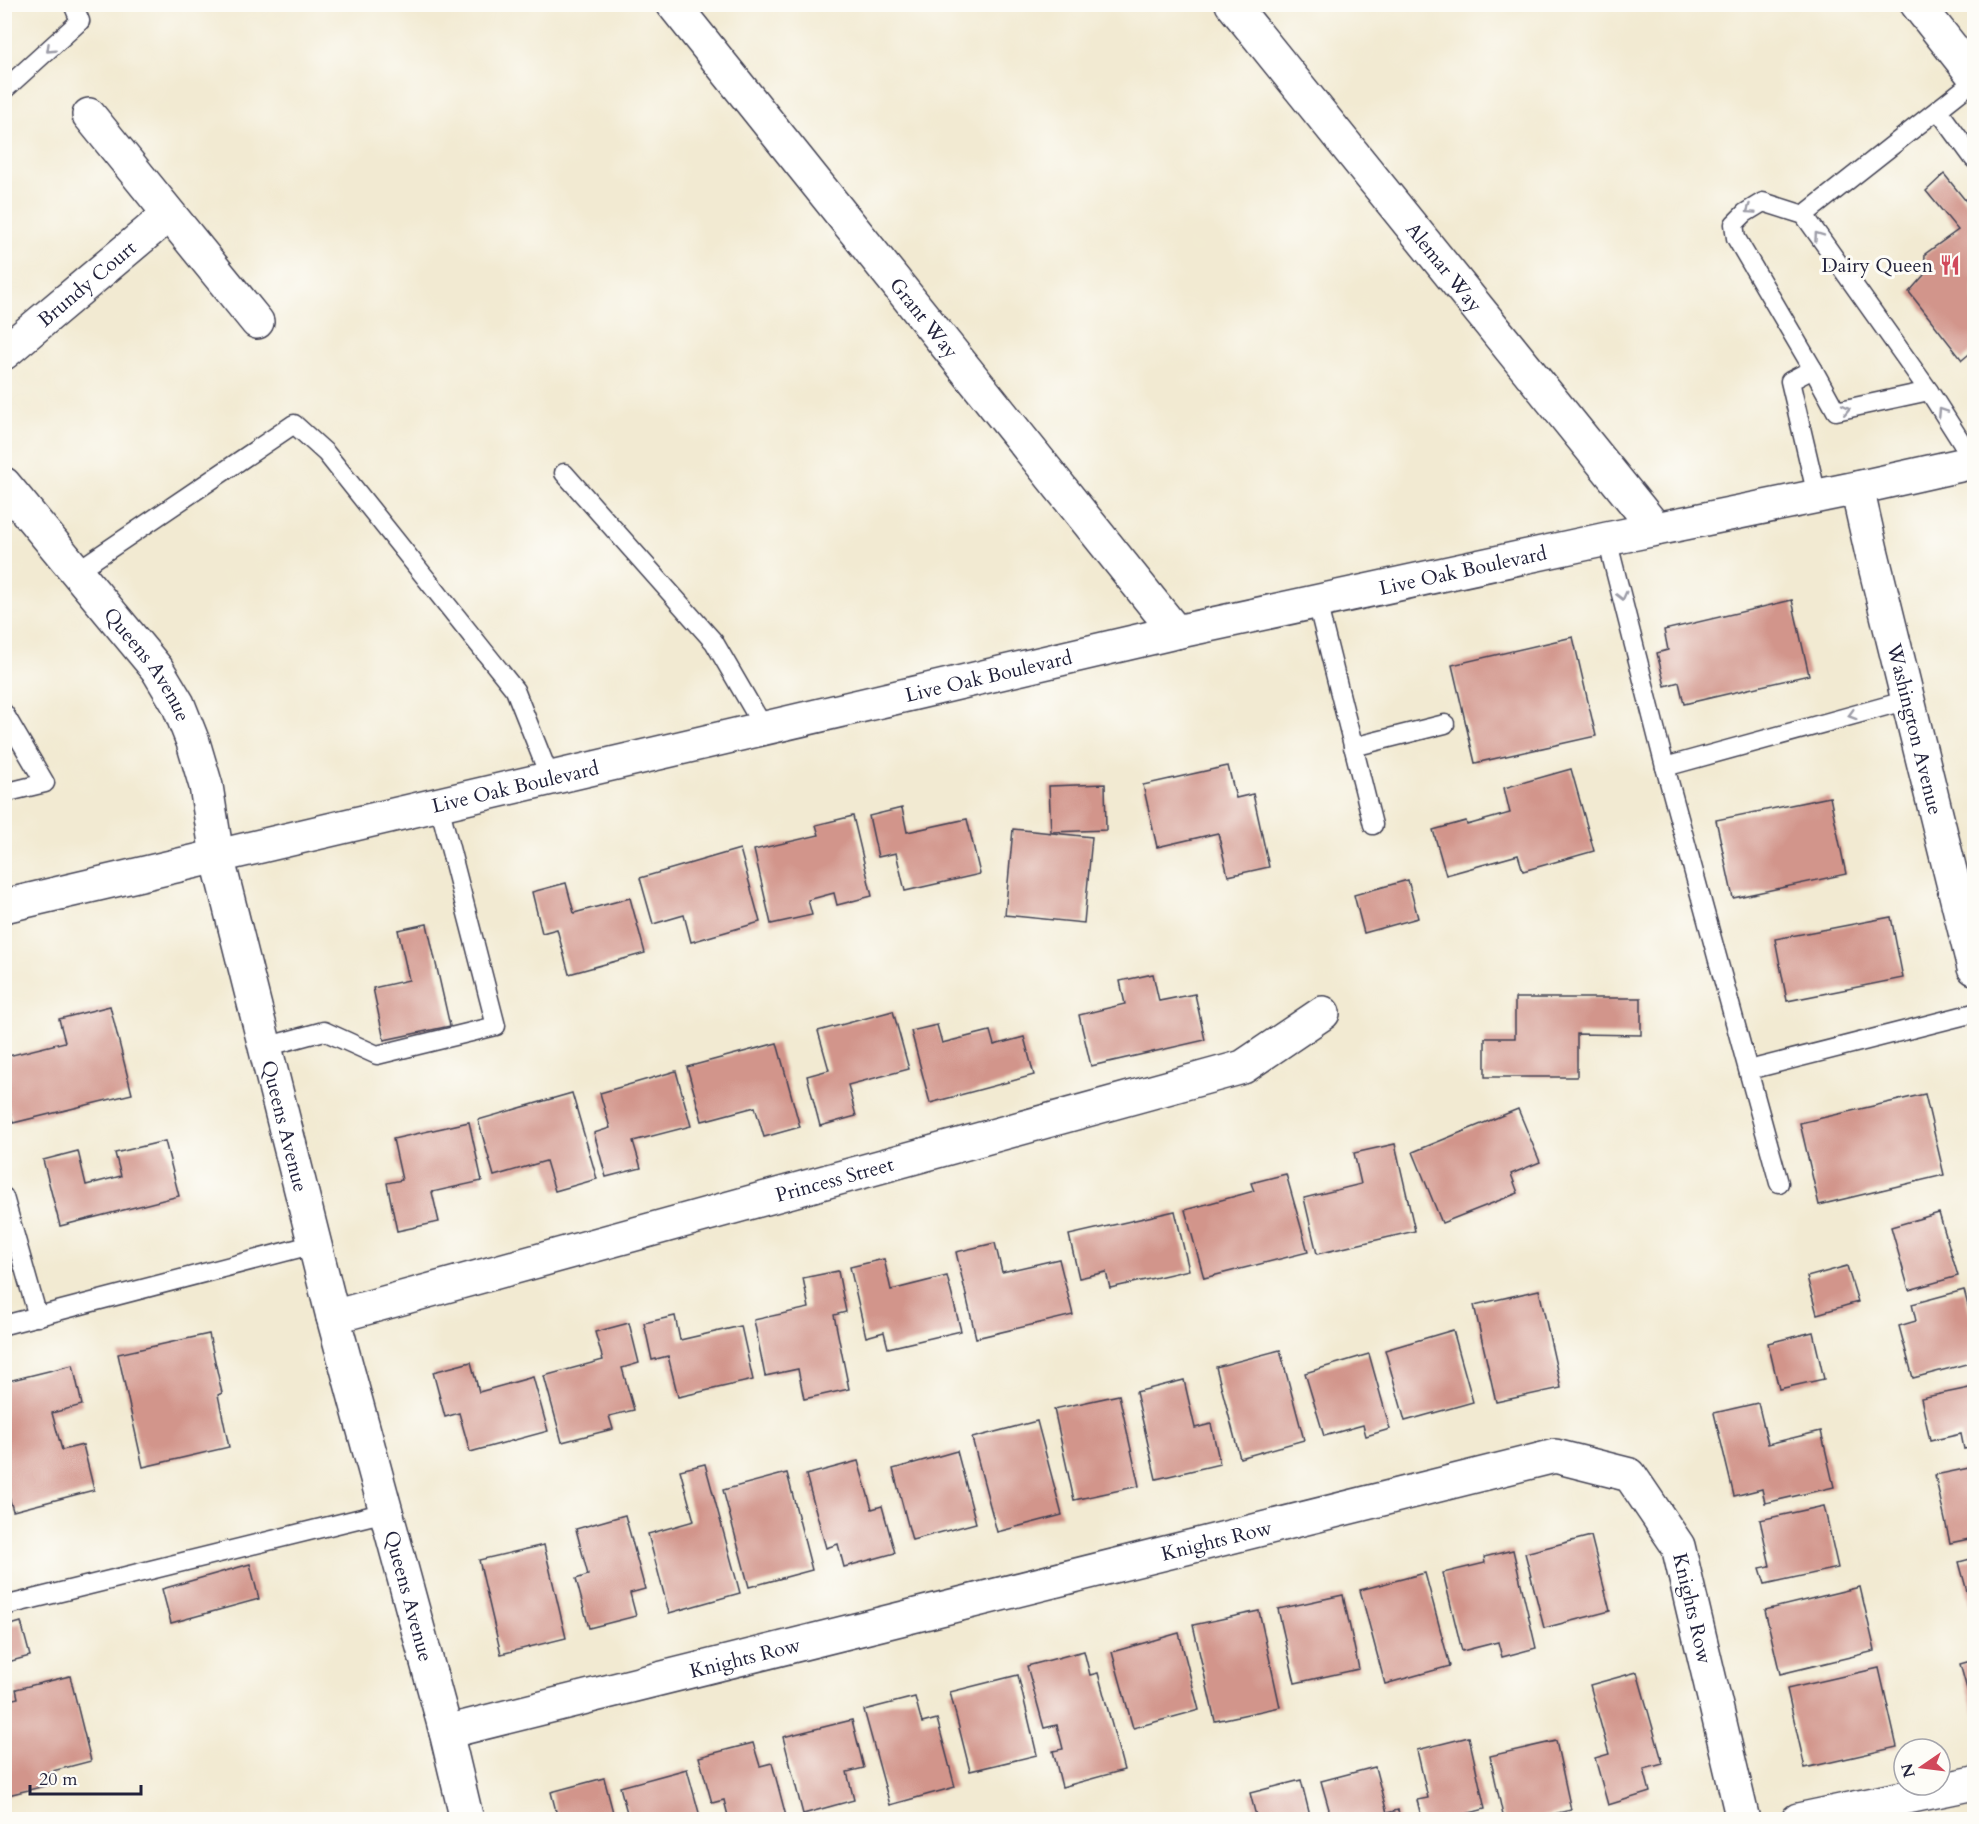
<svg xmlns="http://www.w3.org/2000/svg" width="1979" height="1824" font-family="Cardo,serif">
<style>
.building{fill:#d2958b}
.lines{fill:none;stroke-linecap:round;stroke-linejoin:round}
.lane-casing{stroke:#414052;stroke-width:21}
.street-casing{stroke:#414052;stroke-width:36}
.secondary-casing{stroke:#414052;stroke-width:36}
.lane{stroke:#fff;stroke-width:18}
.street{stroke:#fff;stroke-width:33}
.secondary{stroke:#fff;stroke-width:33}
.oneway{stroke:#9c9ca7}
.labels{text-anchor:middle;stroke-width:6;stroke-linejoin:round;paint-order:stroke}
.poi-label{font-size:20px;fill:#22223b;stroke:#fdfcf7;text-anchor:end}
.street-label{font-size:20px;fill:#22223b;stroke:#fdfcf7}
</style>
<rect width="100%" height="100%" fill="#fdfcf7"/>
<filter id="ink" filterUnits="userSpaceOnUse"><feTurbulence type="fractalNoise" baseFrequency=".0167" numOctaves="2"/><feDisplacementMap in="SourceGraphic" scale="12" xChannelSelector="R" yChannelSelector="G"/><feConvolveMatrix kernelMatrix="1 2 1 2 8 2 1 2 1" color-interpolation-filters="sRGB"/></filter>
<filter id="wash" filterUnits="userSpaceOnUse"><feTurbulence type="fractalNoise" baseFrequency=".008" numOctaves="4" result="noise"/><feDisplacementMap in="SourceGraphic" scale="24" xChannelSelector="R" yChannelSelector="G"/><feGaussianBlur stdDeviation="1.35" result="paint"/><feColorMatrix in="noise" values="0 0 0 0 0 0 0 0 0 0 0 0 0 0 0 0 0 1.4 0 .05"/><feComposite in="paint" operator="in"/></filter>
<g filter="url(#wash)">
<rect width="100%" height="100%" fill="#f2ead2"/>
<g id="blocks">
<!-- building -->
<g class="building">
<polygon points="1944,174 1974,211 1974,350 1962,360 1909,292 1924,275 1925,254 1958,230 1926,191"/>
<polygon points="1792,600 1809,675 1684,704 1679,682 1665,686 1657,653 1668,650 1664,630"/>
<polygon points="1573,637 1596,736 1475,763 1452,665"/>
<polygon points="1228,766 1236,798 1253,794 1269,867 1228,876 1218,833 1157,847 1143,785"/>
<polygon points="1571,769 1594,851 1523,871 1518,855 1446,875 1433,830 1466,821 1467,825 1510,813 1504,788"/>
<polygon points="1105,784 1106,830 1051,832 1049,786"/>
<polygon points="1830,797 1846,874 1733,898 1716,820"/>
<polygon points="902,808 907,832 967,819 980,874 905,891 896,853 878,857 869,816"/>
<polygon points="853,816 872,896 837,905 834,893 808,900 812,915 771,924 754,850 819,835 816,825"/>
<polygon points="1013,829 1092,837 1084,923 1005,915"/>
<polygon points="740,849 760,922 691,942 684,915 653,924 640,878"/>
<polygon points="1408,880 1418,918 1364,933 1354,895"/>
<polygon points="566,883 574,913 630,898 645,953 569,974 557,929 542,933 532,892"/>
<polygon points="1891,917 1903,978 1787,1001 1775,939"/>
<polygon points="427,924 450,1026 384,1040 373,988 409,980 398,930"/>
<polygon points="1153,974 1159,1001 1195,994 1205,1040 1091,1066 1079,1015 1125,1004 1120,981"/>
<polygon points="1515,998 1641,998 1641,1035 1577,1034 1577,1077 1485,1077 1485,1038 1515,1038"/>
<polygon points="110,1006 132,1094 13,1123 4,1090 4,1057 65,1042 59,1019"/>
<polygon points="893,1011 909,1069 848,1085 856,1116 820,1126 807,1076 829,1070 818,1031"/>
<polygon points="937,1025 942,1043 990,1031 994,1045 1024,1037 1034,1075 930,1103 911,1031"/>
<polygon points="777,1043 800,1127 764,1137 755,1107 702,1121 687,1067"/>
<polygon points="676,1071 691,1126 633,1141 641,1168 606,1177 594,1133 610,1128 600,1093"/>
<polygon points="572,1093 597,1179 555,1191 546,1161 494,1176 478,1120"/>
<polygon points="1925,1094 1944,1175 1819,1205 1800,1123"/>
<polygon points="1518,1109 1540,1162 1511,1174 1518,1193 1442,1223 1413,1152"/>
<polygon points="469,1122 482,1181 432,1192 439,1222 397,1231 387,1183 402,1180 393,1139"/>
<polygon points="165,1141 179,1196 60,1226 43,1160 78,1151 86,1185 121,1176 115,1153"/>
<polygon points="1395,1144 1415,1231 1317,1254 1304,1198 1361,1184 1354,1153"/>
<polygon points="1286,1174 1308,1252 1204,1278 1185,1210 1254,1191 1251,1183"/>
<polygon points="1175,1211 1189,1270 1110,1288 1106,1272 1079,1278 1069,1235"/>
<polygon points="1939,1213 1958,1276 1909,1290 1891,1227"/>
<polygon points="995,1243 1002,1272 1059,1259 1073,1315 976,1338 956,1252"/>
<polygon points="884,1259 891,1290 947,1276 961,1331 888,1348 884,1332 866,1337 850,1267"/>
<polygon points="1847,1266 1858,1302 1817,1314 1807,1277"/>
<polygon points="838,1271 846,1312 834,1315 849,1389 804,1399 798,1369 765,1376 754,1320 809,1308 803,1278"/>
<polygon points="1539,1290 1561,1388 1496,1402 1474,1305"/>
<polygon points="1964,1290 1974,1329 1974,1362 1913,1378 1899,1326 1916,1321 1912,1304"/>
<polygon points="675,1316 680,1340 741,1326 753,1380 678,1397 668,1356 652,1360 644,1323"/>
<polygon points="629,1323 639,1363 622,1368 634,1410 609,1416 613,1429 562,1442 544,1376 603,1360 595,1332"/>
<polygon points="1453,1330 1473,1402 1405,1421 1385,1350"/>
<polygon points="1813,1332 1824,1379 1779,1389 1768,1343"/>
<polygon points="209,1334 222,1393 218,1395 229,1447 143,1467 118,1354"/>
<polygon points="1280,1350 1304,1440 1240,1458 1216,1367"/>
<polygon points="1369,1354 1390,1429 1366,1436 1363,1425 1324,1436 1305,1373"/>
<polygon points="471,1362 479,1392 533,1377 548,1431 470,1452 459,1413 445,1417 433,1372"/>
<polygon points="73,1365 82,1405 52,1413 62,1450 83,1445 94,1490 13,1511 4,1478 4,1382"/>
<polygon points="1184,1380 1195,1428 1211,1424 1220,1464 1156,1479 1136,1392"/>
<polygon points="1974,1387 1974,1447 1964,1449 1961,1434 1930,1441 1921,1398"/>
<polygon points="1119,1395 1139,1486 1074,1500 1054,1409"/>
<polygon points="1758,1403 1768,1444 1821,1431 1834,1487 1765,1503 1762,1489 1734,1496 1714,1413"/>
<polygon points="1037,1421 1062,1515 997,1532 972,1438"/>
<polygon points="957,1451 976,1523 912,1540 893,1469"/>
<polygon points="858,1461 872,1509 882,1506 895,1553 844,1567 838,1544 826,1548 806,1475"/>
<polygon points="705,1464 740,1593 669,1613 648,1534 694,1521 680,1470"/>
<polygon points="1974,1467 1974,1538 1950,1543 1935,1475"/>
<polygon points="787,1473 812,1570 749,1587 723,1490"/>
<polygon points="1824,1506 1838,1568 1765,1584 1760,1568 1770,1566 1760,1520"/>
<polygon points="625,1515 645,1589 630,1593 636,1616 589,1628 576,1579 588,1575 576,1529"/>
<polygon points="1591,1536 1610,1611 1544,1628 1525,1553"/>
<polygon points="544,1545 566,1638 501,1654 479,1560"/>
<polygon points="1513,1550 1536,1648 1502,1657 1498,1642 1462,1651 1443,1573 1485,1563 1484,1557"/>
<polygon points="1974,1558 1974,1609 1972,1610 1959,1562"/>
<polygon points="250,1564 259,1599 171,1623 162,1589"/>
<polygon points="1425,1573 1450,1666 1385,1684 1360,1590"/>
<polygon points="1860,1587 1875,1651 1780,1674 1765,1610"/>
<polygon points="1343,1595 1359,1669 1295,1683 1278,1609"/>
<polygon points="1259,1611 1280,1707 1215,1721 1193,1625"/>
<polygon points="21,1622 30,1656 4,1663 4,1627"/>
<polygon points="1179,1633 1199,1710 1133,1728 1112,1652"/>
<polygon points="1084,1651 1090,1675 1098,1673 1124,1770 1062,1787 1053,1751 1063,1749 1057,1725 1044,1728 1027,1666"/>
<polygon points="1974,1660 1974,1714 1960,1664"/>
<polygon points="1879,1668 1897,1747 1805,1768 1787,1689"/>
<polygon points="1637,1672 1663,1764 1644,1769 1650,1792 1608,1805 1595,1758 1609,1754 1590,1685"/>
<polygon points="1018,1675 1037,1755 970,1771 950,1692"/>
<polygon points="70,1676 91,1761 45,1773 49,1785 4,1796 4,1701 18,1698 16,1689"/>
<polygon points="915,1697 922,1723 937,1719 955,1787 890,1805 864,1710"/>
<polygon points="852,1720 864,1768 847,1772 854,1800 803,1814 783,1737"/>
<polygon points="1469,1737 1485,1809 1462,1815 1464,1820 1422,1820 1417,1800 1428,1798 1417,1750"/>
<polygon points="1556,1741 1571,1810 1528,1820 1504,1820 1490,1756"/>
<polygon points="753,1743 760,1766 772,1763 787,1820 729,1820 724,1800 712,1803 699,1757"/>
<polygon points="1375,1767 1387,1813 1398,1810 1400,1820 1332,1820 1321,1781"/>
<polygon points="687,1769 701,1820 629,1820 620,1787"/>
<polygon points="604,1778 615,1820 543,1820 557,1815 551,1792"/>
<polygon points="1301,1780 1311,1820 1257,1820 1250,1793"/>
</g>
</g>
</g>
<g filter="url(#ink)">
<use href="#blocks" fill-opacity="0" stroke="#414052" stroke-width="1.5"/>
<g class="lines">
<!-- lane casing -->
<g class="lane-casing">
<g id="lane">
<polyline points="4,90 80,21 73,4"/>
<polyline points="1938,110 1974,159"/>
<polyline points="1804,215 1974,81"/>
<polyline points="1813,369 1836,411 1929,391"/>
<polyline points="564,473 714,642 764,728"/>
<polyline points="1817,496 1790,381 1813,369 1736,238 1734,224 1745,213 1763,202 1804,215 1929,391 1974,462"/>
<polyline points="1607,539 1665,767 1779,1183"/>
<polyline points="77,571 294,424 326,453 515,690 550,778"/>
<polyline points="1317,602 1373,825"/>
<polyline points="4,713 45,783 4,793"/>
<polyline points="1353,747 1445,724"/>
<polyline points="1665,767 1908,700"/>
<polyline points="265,1047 324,1031 377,1055 496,1026 439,805"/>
<polyline points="1749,1070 1974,1013"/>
<polyline points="4,1197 38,1317"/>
<polyline points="4,1325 315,1244"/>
<polyline points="4,1606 386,1512"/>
</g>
</g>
<!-- street casing -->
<g class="street-casing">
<g id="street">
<path id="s1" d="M673,4L1176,632"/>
<path id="s2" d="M1232,4L1656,529"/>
<polyline points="1917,4 1974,76"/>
<polyline points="89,115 257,322"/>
<path id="s3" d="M4,353L168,215"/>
<path id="s4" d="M1857,488L1871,550L1974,968"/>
<path id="s5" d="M333,1317L1243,1067L1323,1013"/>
<path id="s6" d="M446,1732L1555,1456L1630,1475L1678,1546L1743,1820"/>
<polyline points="1798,1820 1974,1783"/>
</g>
</g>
<!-- secondary casing -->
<g class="secondary-casing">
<g id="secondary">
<path id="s7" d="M4,484L157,669L178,704L193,742L206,786L217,856L333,1317L446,1732L467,1820"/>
<path id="s8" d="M4,906L1176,632L1607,539L1857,488L1974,462"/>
</g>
</g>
<!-- lane -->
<use href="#lane" class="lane"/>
<!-- street -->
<use href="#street" class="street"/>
<!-- secondary -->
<use href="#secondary" class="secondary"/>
</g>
<!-- one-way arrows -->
<defs><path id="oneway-chevron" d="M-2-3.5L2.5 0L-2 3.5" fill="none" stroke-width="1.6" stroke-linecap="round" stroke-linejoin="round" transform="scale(1.5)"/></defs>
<g class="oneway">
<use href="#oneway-chevron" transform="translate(50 49) rotate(137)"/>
<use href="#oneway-chevron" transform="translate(1750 210) rotate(146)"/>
<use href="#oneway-chevron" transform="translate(1818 236) rotate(-125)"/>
<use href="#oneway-chevron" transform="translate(1846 409) rotate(-12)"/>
<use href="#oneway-chevron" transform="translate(1942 412) rotate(-123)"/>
<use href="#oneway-chevron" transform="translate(1622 596) rotate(76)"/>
<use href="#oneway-chevron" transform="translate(1852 715) rotate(164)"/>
</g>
</g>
<!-- icons -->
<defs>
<g id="restaurant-bare" transform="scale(1.62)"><path d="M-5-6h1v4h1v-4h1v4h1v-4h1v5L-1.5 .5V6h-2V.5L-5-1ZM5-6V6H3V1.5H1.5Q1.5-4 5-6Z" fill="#d1495b" stroke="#fdfcf7" stroke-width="2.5" paint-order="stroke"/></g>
</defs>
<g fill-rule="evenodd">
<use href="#restaurant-bare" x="1950" y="265"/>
</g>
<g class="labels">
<!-- poi labels -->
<g class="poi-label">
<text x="1933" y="272">Dairy Queen</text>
</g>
<!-- street labels -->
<g class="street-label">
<text dy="7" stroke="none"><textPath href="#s2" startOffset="338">Alemar Way</textPath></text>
<text dy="7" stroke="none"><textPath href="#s3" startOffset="108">Brundy Court</textPath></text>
<text dy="7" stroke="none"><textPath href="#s1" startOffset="402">Grant Way</textPath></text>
<text dy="7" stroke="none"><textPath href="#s8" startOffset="1497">Live Oak Boulevard</textPath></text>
<text dy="7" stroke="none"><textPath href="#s7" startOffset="231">Queens Avenue</textPath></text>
<text dy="7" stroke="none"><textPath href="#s8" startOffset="1011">Live Oak Boulevard</textPath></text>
<text dy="7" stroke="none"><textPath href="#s4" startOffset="248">Washington Avenue</textPath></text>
<text dy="7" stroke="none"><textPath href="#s8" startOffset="525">Live Oak Boulevard</textPath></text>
<text dy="7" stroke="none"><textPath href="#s7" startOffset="717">Queens Avenue</textPath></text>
<text dy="7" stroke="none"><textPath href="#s5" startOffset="520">Princess Street</textPath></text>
<text dy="7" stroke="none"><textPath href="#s6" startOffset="794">Knights Row</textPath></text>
<text dy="7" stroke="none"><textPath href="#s7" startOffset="1203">Queens Avenue</textPath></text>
<text dy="7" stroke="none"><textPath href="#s6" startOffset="1370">Knights Row</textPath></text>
<text dy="7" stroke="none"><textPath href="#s6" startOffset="308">Knights Row</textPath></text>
</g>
</g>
<!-- margin -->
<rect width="1979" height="1824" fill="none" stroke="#fdfcf7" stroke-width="24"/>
<!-- north arrow -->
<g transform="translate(1922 1767) rotate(256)"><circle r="28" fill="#fdfcf7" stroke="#a5a5ac" stroke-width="1.5"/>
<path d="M0-4.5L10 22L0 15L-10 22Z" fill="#d1495b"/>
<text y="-9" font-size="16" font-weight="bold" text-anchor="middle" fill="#22223b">N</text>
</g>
<!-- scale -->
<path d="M30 1785v9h111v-9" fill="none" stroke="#22223b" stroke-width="3"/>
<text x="39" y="1785" font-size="18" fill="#22223b" stroke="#fdfcf7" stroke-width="4.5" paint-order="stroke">20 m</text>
</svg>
